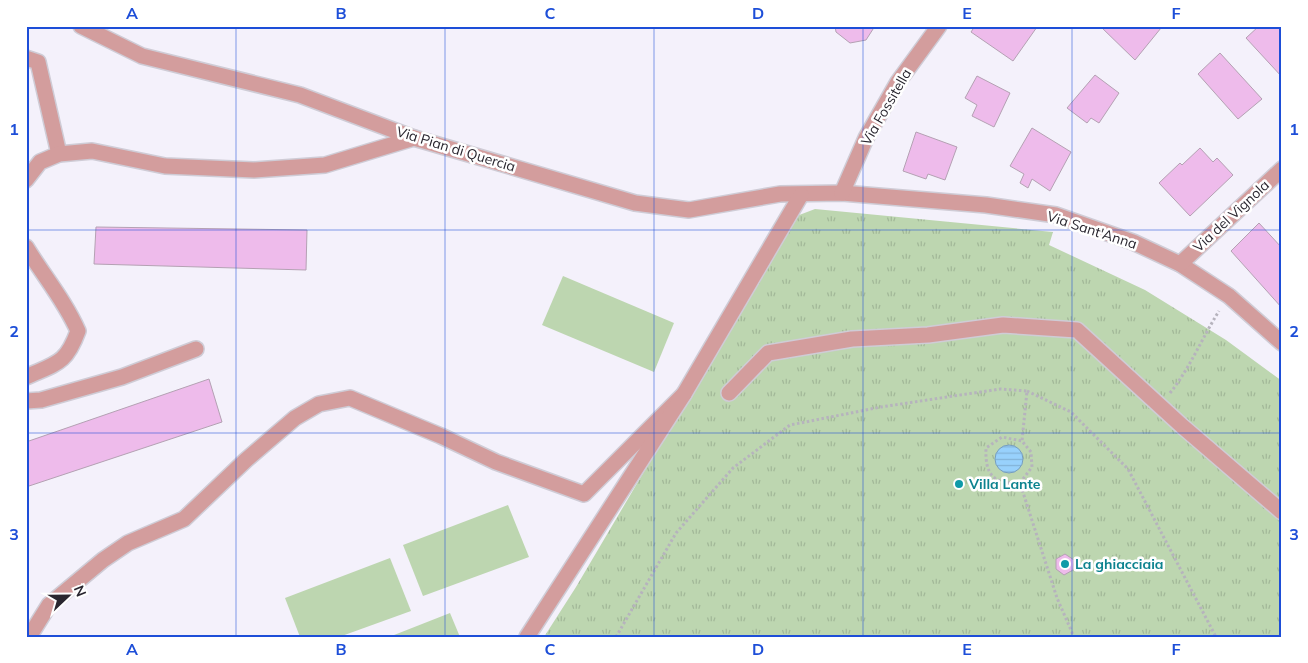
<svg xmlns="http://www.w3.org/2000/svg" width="1308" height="663" font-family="Mulish,sans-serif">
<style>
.grass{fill:#bdd6b0}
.park{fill:url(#park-tufts)}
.water{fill:url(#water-rules);stroke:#779ebe}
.building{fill:#eebbeb;stroke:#b4a1b3}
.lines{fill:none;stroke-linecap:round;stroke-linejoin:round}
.minor-casing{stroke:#cfccd6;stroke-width:18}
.path{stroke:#b6b3bd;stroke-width:3;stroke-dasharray:2.5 2.5;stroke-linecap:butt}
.minor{stroke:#d39d9d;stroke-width:15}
.grid{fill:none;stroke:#1d4ed8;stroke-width:1;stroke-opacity:0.55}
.culture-dot{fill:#0f9aa8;stroke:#fff;stroke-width:2}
.labels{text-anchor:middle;stroke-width:5;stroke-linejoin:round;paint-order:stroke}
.street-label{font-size:14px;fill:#29262f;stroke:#fff}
.culture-label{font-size:14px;font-weight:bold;fill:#0d838f;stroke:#fff;text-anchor:start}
.neatline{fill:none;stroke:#1d4ed8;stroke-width:2}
.grid-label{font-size:16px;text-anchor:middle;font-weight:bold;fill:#1d4ed8}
</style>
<defs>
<pattern id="park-tufts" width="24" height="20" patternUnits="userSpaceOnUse" patternTransform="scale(1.25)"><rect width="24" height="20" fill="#bdd6b0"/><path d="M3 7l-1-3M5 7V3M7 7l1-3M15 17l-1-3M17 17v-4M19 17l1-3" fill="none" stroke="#a2b898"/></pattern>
<pattern id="water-rules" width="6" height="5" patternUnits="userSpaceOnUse" patternTransform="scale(1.25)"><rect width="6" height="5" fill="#98d1fc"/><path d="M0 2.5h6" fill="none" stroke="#83b3d8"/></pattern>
</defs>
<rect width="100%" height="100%" fill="#f4f1fb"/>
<!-- grass -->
<g class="grass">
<polygon points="563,276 674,323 654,372 542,325"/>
<polygon points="508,505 529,557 423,596 403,545"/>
<polygon points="390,558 411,611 339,637 300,637 285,598"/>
<polygon points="450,613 460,637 389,637"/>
</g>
<!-- park -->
<polygon class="park" points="815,209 1053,232 1049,245 1145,290 1226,340 1282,381 1282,637 544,637 576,587 794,217"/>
<!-- water -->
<circle class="water" cx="1009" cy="459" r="14"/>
<!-- building -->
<g class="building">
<polygon points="835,26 875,26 866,40 850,43 836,32"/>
<polygon points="975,26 1036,26 1037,27 1013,61 971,32"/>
<polygon points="1100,26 1159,26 1161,28 1135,60"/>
<polygon points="1259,26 1276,26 1282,32 1282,77 1246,38"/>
<polygon points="1220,53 1262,99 1238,119 1198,74"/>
<polygon points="1095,75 1119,93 1099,123 1091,118 1087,123 1067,108"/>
<polygon points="977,76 1010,93 994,127 972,116 977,105 965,98"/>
<polygon points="1032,128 1071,152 1050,191 1032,179 1028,188 1020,183 1024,174 1010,166"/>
<polygon points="916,132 957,147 945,180 928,174 926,179 903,171"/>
<polygon points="1200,148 1213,162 1217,158 1233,175 1190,216 1159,183 1180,163 1182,165"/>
<polygon points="1259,223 1282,248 1282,308 1231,251"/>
<polygon points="96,227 307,230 306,270 94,264"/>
<polygon points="209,379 222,422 26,487 26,442"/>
<polygon points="1065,554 1074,560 1073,570 1064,575 1056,569 1056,559"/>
</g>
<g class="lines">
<!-- minor casing -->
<g class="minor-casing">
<g id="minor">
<polyline points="81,26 142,56 300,95 414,138 635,203 689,210 780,194 842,193 986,205 1056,215 1133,242 1180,264 1229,296 1282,343"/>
<polyline points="26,58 38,62 59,154"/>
<polyline points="26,180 40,162 59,154 92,151 165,166 254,170 325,165 414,138"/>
<polyline points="842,193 866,138 898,82 939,26"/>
<path d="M26,247C43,275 65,301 78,331C66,364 57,363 26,377"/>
<polyline points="1180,264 1282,169"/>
<polyline points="729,393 768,353 852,339 928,335 1003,325 1077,330 1182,426 1282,512"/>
<polyline points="26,401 41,400 122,377 196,349"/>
<polyline points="29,637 49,605 103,560 128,543 184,519 246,460 295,418 319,404 350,398 441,436 496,462 584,494 684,394"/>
<polyline points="527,637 684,394 801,195"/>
</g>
</g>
<!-- path -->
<g class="path">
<polyline points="1027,391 1071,412 1128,469 1216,637"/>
<path d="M1170,393C1190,368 1202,338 1219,311"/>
<path d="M1020,483C993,484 985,475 986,448L1002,437L1022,441"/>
<polyline points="616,637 676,533 733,468 790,425 881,407 1000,389 1027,391 1022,441 1031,452 1032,467 1020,483 1057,598 1074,637"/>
</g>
<!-- minor -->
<use href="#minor" class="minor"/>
</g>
<!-- grid -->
<path class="grid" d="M236,26V637M445,26V637M654,26V637M863,26V637M1072,26V637M26,230H1282M26,433H1282"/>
<!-- markers -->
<g class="culture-dot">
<circle cx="959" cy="484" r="5"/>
<circle cx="1065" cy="564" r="5"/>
</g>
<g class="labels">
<!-- street labels -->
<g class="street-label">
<text transform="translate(886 107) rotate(-60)" y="5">Via Fossitella</text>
<text transform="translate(456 149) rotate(17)" y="5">Via Pian di Quercia</text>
<text transform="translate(1231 216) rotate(-43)" y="5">Via del Vignola</text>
<text transform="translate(1092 230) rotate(18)" y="5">Via Sant'Anna</text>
</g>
<!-- culture labels -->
<g class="culture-label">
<text x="969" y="489">Villa Lante</text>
<text x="1075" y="569">La ghiacciaia</text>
</g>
</g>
<!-- border -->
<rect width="1308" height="663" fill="none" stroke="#ffffff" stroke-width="55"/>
<!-- north arrow -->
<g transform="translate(68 596) rotate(68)" stroke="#ffffff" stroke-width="4" paint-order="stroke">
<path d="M0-4L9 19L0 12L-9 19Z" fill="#29262f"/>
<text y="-8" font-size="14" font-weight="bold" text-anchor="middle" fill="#29262f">N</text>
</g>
<rect x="28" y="28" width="1252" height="608" class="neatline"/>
<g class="grid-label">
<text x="132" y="19">A</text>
<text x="341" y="19">B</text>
<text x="550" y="19">C</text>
<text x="758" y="19">D</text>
<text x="967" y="19">E</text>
<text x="1176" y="19">F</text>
<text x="14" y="135">1</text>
<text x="1294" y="135">1</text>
<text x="14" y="337">2</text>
<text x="1294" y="337">2</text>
<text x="14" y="540">3</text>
<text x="1294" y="540">3</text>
<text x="132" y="655">A</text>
<text x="341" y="655">B</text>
<text x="550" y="655">C</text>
<text x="758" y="655">D</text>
<text x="967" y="655">E</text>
<text x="1176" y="655">F</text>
</g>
</svg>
